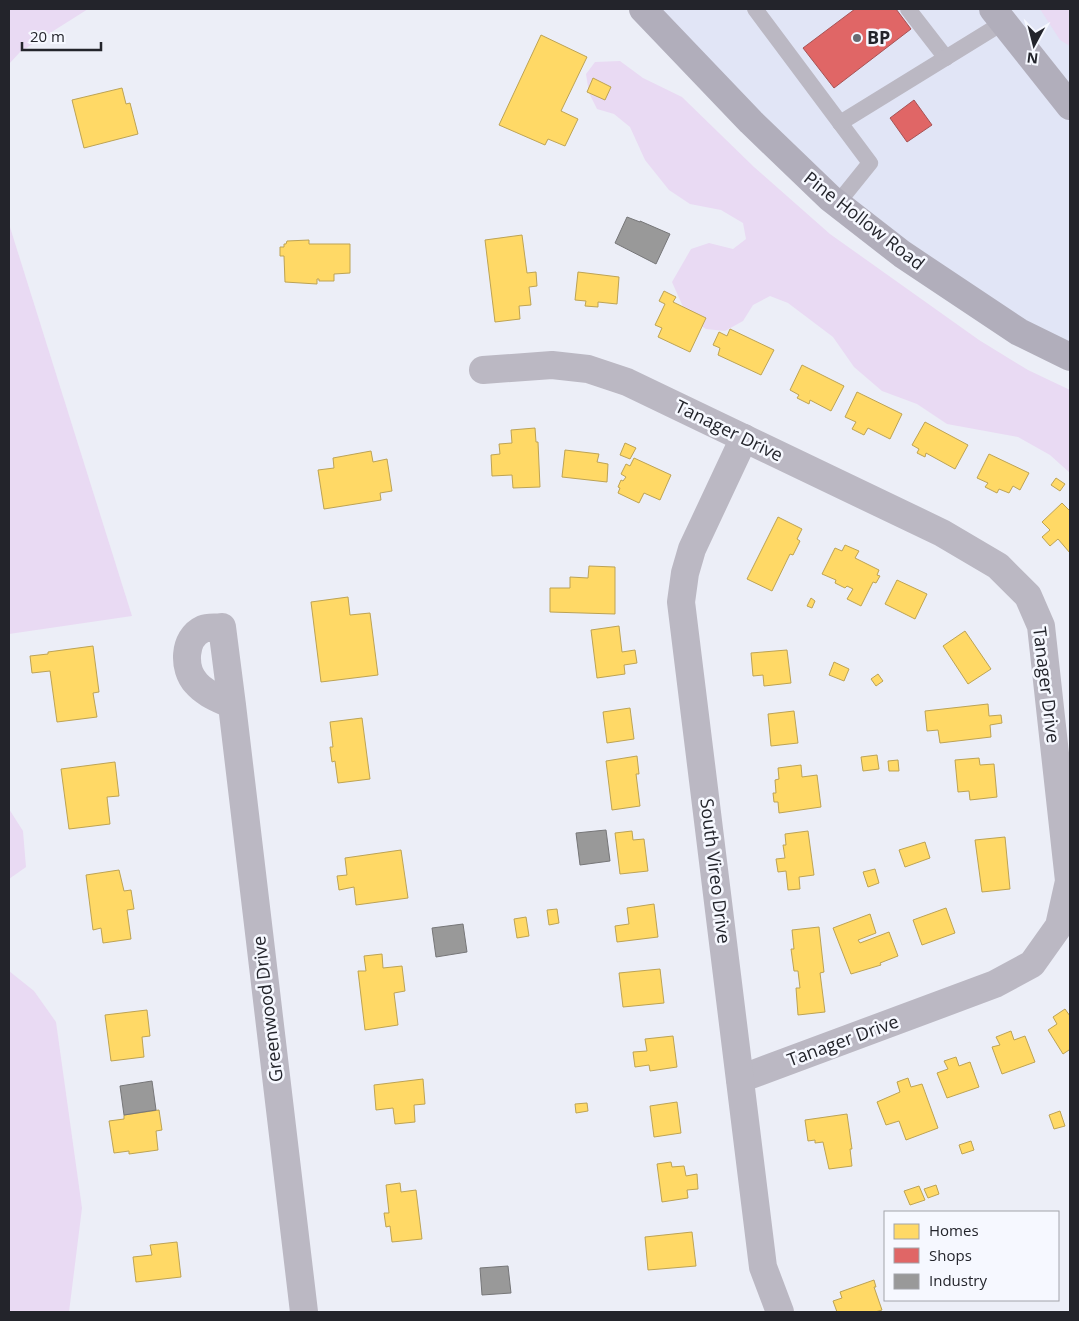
<svg xmlns="http://www.w3.org/2000/svg" width="1079" height="1321" font-family="'Open Sans',sans-serif">
<style>
.built{fill:#e1e5f6}
.green{fill:#e9daf3}
.homes{fill:#ffd966;stroke:#bda354}
.shops{fill:#e06666;stroke:#a75254}
.industry{fill:#999;stroke:#767678}
.lines{fill:none;stroke-linecap:round;stroke-linejoin:round}
.lane{stroke:#bbb8c3;stroke-width:16}
.street{stroke:#bbb8c3;stroke-width:28}
.secondary{stroke:#b1aebb;stroke-width:28}
.poi-dot{fill:#696b72;stroke:#f6f8ff;stroke-width:2}
.labels{text-anchor:middle;stroke-width:5;stroke-linejoin:round;paint-order:stroke}
.poi-label{font-size:18px;font-weight:bold;fill:#23242b;stroke:#f6f8ff;text-anchor:start}
.street-label{font-size:18px;fill:#23242b;stroke:#f6f8ff}
</style>
<rect width="100%" height="100%" fill="#eceef7"/>
<!-- built -->
<polygon class="built" points="643,9 1070,9 1070,357 902,254"/>
<!-- green -->
<g class="green">
<polygon points="9,9 88,9 20,52 9,64"/>
<polygon points="1040,9 1070,9 1070,46 1060,40"/>
<polygon points="620,61 643,78 682,97 754,167 830,234 979,340 1028,370 1070,390 1070,473 1050,455 1018,437 947,424 917,404 882,391 854,367 833,337 788,303 770,296 753,305 743,321 725,331 706,329 688,318 672,282 691,249 709,243 733,249 746,239 743,223 721,210 690,204 669,190 645,160 630,127 614,114 597,109 589,93 586,74 595,62"/>
<polygon points="9,224 132,616 9,634"/>
<polygon points="9,809 23,831 26,867 9,879"/>
<polygon points="9,971 34,991 56,1022 82,1208 69,1312 9,1312"/>
</g>
<!-- homes -->
<g class="homes">
<polygon points="541,35 587,57 561,111 578,119 565,146 548,139 545,145 499,125"/>
<polygon points="593,78 611,87 605,100 587,92"/>
<polygon points="122,88 126,104 130,103 138,134 84,148 72,100"/>
<polygon points="522,235 527,273 536,272 537,286 529,287 531,305 519,306 520,319 495,322 485,240"/>
<polygon points="309,240 309,244 350,244 350,273 334,274 334,281 319,281 319,279 317,279 317,284 285,282 284,256 280,256 280,247 284,247 284,244 286,244 287,241"/>
<polygon points="578,272 619,277 617,304 598,302 598,307 585,306 586,301 575,300"/>
<polygon points="664,291 676,297 673,302 706,318 690,352 658,337 662,328 655,325 665,304 659,301"/>
<polygon points="730,329 774,350 761,375 718,355 720,348 713,345 719,332 727,336"/>
<polygon points="802,365 844,386 831,411 810,400 809,404 797,398 799,395 790,390"/>
<polygon points="857,392 902,414 890,439 868,428 864,435 852,429 856,422 845,417"/>
<polygon points="925,422 968,445 955,469 926,453 925,457 917,453 919,449 912,445"/>
<polygon points="535,428 536,442 538,442 540,487 513,488 512,475 492,476 491,455 500,454 499,444 512,443 511,430"/>
<polygon points="625,443 636,448 630,459 620,455"/>
<polygon points="565,450 599,454 597,462 608,464 607,482 562,477"/>
<polygon points="371,451 373,462 387,459 392,491 380,493 381,500 324,509 318,470 334,468 333,458"/>
<polygon points="989,454 1029,473 1020,490 1013,486 1009,493 999,489 997,493 985,487 988,483 977,478"/>
<polygon points="634,458 671,475 660,500 644,493 639,503 618,493 620,488 618,487 621,480 623,481 626,477 621,474 626,464 630,466"/>
<polygon points="1056,478 1065,484 1060,491 1051,485"/>
<polygon points="1062,503 1070,511 1070,553 1058,539 1050,546 1042,537 1050,530 1042,522"/>
<polygon points="778,517 802,529 797,539 800,541 793,555 790,554 772,591 747,579"/>
<polygon points="845,545 859,551 855,558 879,570 877,575 880,576 876,583 873,582 861,606 847,599 853,589 847,586 845,588 835,583 836,580 822,574 835,548 842,551"/>
<polygon points="589,566 615,567 615,614 550,612 550,588 570,588 570,577 588,578"/>
<polygon points="897,580 927,594 915,619 885,604"/>
<polygon points="348,597 350,615 370,613 378,675 321,682 311,602"/>
<polygon points="811,598 815,601 812,608 807,606"/>
<polygon points="619,626 622,652 635,650 637,663 624,665 625,674 597,678 591,630"/>
<polygon points="965,631 991,669 968,684 943,646"/>
<polygon points="93,646 99,692 93,693 97,717 57,722 50,671 32,673 30,656 48,654 48,652"/>
<polygon points="787,650 791,683 764,686 763,675 753,676 751,653"/>
<polygon points="834,662 849,669 844,681 829,675"/>
<polygon points="878,674 883,681 876,686 871,679"/>
<polygon points="988,704 989,716 1001,715 1002,723 990,725 991,737 940,743 938,730 927,731 925,711"/>
<polygon points="630,708 634,739 607,743 603,712"/>
<polygon points="794,711 798,743 771,746 768,714"/>
<polygon points="362,718 370,779 338,783 335,761 332,762 330,747 333,747 330,722"/>
<polygon points="877,755 879,769 863,771 861,757"/>
<polygon points="637,756 639,774 636,774 640,806 612,810 606,761"/>
<polygon points="979,758 980,765 994,764 997,797 970,800 969,791 958,792 955,760"/>
<polygon points="898,760 899,771 889,771 888,761"/>
<polygon points="115,762 119,796 107,797 110,824 69,829 61,769"/>
<polygon points="801,765 802,777 817,775 821,807 779,813 778,802 774,802 773,793 776,793 775,780 779,779 778,768"/>
<polygon points="632,831 633,840 644,839 648,871 620,874 615,833"/>
<polygon points="808,831 814,875 799,877 800,889 788,890 786,871 778,872 776,859 785,858 783,845 786,845 785,834"/>
<polygon points="1005,837 1010,889 982,892 975,840"/>
<polygon points="925,842 930,858 905,867 899,850"/>
<polygon points="401,850 408,898 356,905 354,887 339,890 337,876 347,875 345,858"/>
<polygon points="875,869 879,883 868,887 863,872"/>
<polygon points="119,870 124,891 131,890 134,909 127,910 131,939 103,943 101,928 93,930 86,875"/>
<polygon points="654,904 658,937 617,942 615,926 629,924 627,908"/>
<polygon points="946,908 955,933 922,945 913,920"/>
<polygon points="557,909 559,923 549,925 547,910"/>
<polygon points="870,914 876,933 858,940 860,943 889,932 898,956 880,963 881,965 851,974 833,928"/>
<polygon points="526,917 529,936 517,938 514,919"/>
<polygon points="819,927 824,972 820,973 825,1012 798,1015 796,988 800,988 798,971 794,971 791,949 794,949 792,930"/>
<polygon points="382,954 383,968 402,966 405,991 394,993 398,1025 365,1030 358,971 366,971 364,956"/>
<polygon points="660,969 664,1003 623,1007 619,973"/>
<polygon points="1065,1009 1070,1016 1070,1052 1069,1050 1063,1054 1048,1030 1057,1024 1053,1017"/>
<polygon points="147,1010 150,1036 142,1037 144,1057 111,1061 105,1015"/>
<polygon points="1011,1031 1014,1040 1025,1036 1035,1062 1002,1074 992,1047 1000,1045 996,1037"/>
<polygon points="673,1036 677,1067 650,1071 649,1065 635,1067 633,1052 647,1051 645,1039"/>
<polygon points="956,1057 959,1066 970,1062 979,1087 947,1098 937,1073 948,1069 944,1061"/>
<polygon points="908,1078 911,1087 922,1084 938,1128 906,1140 899,1121 886,1125 877,1102 900,1092 897,1082"/>
<polygon points="423,1079 425,1104 414,1105 415,1122 395,1124 393,1108 376,1110 374,1085"/>
<polygon points="677,1102 681,1133 654,1137 650,1106"/>
<polygon points="587,1103 588,1111 576,1113 575,1104"/>
<polygon points="159,1110 162,1130 156,1131 158,1150 129,1154 129,1151 114,1153 109,1121 124,1119 124,1115"/>
<polygon points="1060,1111 1065,1126 1054,1129 1049,1115"/>
<polygon points="847,1114 852,1149 850,1149 852,1166 829,1169 823,1142 815,1143 815,1140 808,1141 805,1120"/>
<polygon points="971,1141 974,1150 962,1154 959,1145"/>
<polygon points="671,1162 672,1167 684,1166 686,1176 697,1174 698,1189 687,1190 688,1198 662,1202 657,1164"/>
<polygon points="400,1183 401,1192 416,1190 422,1239 392,1242 390,1226 386,1227 384,1213 389,1213 386,1185"/>
<polygon points="936,1185 939,1194 928,1198 924,1189"/>
<polygon points="919,1186 925,1200 910,1205 904,1191"/>
<polygon points="692,1232 696,1266 648,1270 645,1237"/>
<polygon points="177,1242 181,1277 136,1282 133,1257 152,1255 150,1245"/>
<polygon points="874,1280 876,1287 874,1287 882,1310 875,1312 837,1312 833,1301 842,1298 840,1292"/>
</g>
<!-- shops -->
<g class="shops">
<polygon points="855,9 896,9 911,29 834,88 803,48"/>
<polygon points="914,100 932,125 907,142 890,118"/>
</g>
<!-- industry -->
<g class="industry">
<polygon points="627,217 640,222 640,221 670,234 656,264 615,243"/>
<polygon points="606,830 610,861 580,865 576,833"/>
<polygon points="463,924 467,952 436,957 432,928"/>
<polygon points="152,1081 156,1110 124,1115 120,1086"/>
<polygon points="508,1266 511,1293 482,1295 480,1268"/>
</g>
<g class="lines">
<!-- lane -->
<g class="lane">
<polyline points="755,9 870,163 837,204"/>
<polyline points="908,9 946,58"/>
<polyline points="840,123 1004,22"/>
</g>
<!-- street -->
<g class="street">
<polyline points="483,370 552,365 588,369 627,382 942,533 998,566 1028,596 1041,626 1069,881 1059,926 1032,964 995,984 740,1079"/>
<polyline points="744,438 692,549 685,573 681,602 763,1267 780,1312"/>
<path d="M232,705C220,699 205,694 196,683C183,669 183,638 203,629C208,627 217,628 222,627L232,705L304,1312"/>
</g>
<!-- secondary -->
<g class="secondary">
<polyline points="643,9 751,122 830,198 902,254 1019,332 1070,357"/>
<polyline points="993,9 1070,106"/>
</g>
</g>
<!-- markers -->
<circle class="poi-dot" cx="857" cy="38" r="5"/>
<g class="labels">
<!-- poi labels -->
<g class="poi-label">
<text x="867" y="44">BP</text>
</g>
<!-- street labels -->
<g class="street-label">
<text transform="translate(864 221) rotate(38)" y="6">Pine Hollow Road</text>
<text transform="translate(729 431) rotate(26)" y="6">Tanager Drive</text>
<text transform="translate(1046 685) rotate(83)" y="6">Tanager Drive</text>
<text transform="translate(715 871) rotate(83)" y="6">South Vireo Drive</text>
<text transform="translate(268 1009) rotate(-97)" y="6">Greenwood Drive</text>
<text transform="translate(843 1041) rotate(-20)" y="6">Tanager Drive</text>
</g>
</g>
<!-- border -->
<rect width="1079" height="1321" fill="none" stroke="#23242b" stroke-width="20"/>
<!-- legend -->
<rect x="884" y="1211" width="175" height="90" fill="#f6f8ff" stroke="#a2a3aa"/>
<rect x="894" y="1224" width="25" height="15" fill="#ffd966" stroke="#a2a3aa"/>
<text x="929" y="1236" font-size="15" fill="#23242b">Homes</text>
<rect x="894" y="1248" width="25" height="15" fill="#e06666" stroke="#a2a3aa"/>
<text x="929" y="1261" font-size="15" fill="#23242b">Shops</text>
<rect x="894" y="1274" width="25" height="15" fill="#999999" stroke="#a2a3aa"/>
<text x="929" y="1286" font-size="15" fill="#23242b">Industry</text>
<!-- north arrow -->
<g transform="translate(1034 45) rotate(187)" stroke="#f6f8ff" stroke-width="4" paint-order="stroke">
<path d="M0-4L9 19L0 12L-9 19Z" fill="#23242b"/>
<text y="-8" font-size="14" font-weight="bold" text-anchor="middle" fill="#23242b">N</text>
</g>
<!-- scale -->
<path d="M22 42v8h79v-8" fill="none" stroke="#23242b" stroke-width="2.5"/>
<text x="30" y="42" font-size="15" fill="#23242b" stroke="#f6f8ff" stroke-width="4" paint-order="stroke">20 m</text>
</svg>
